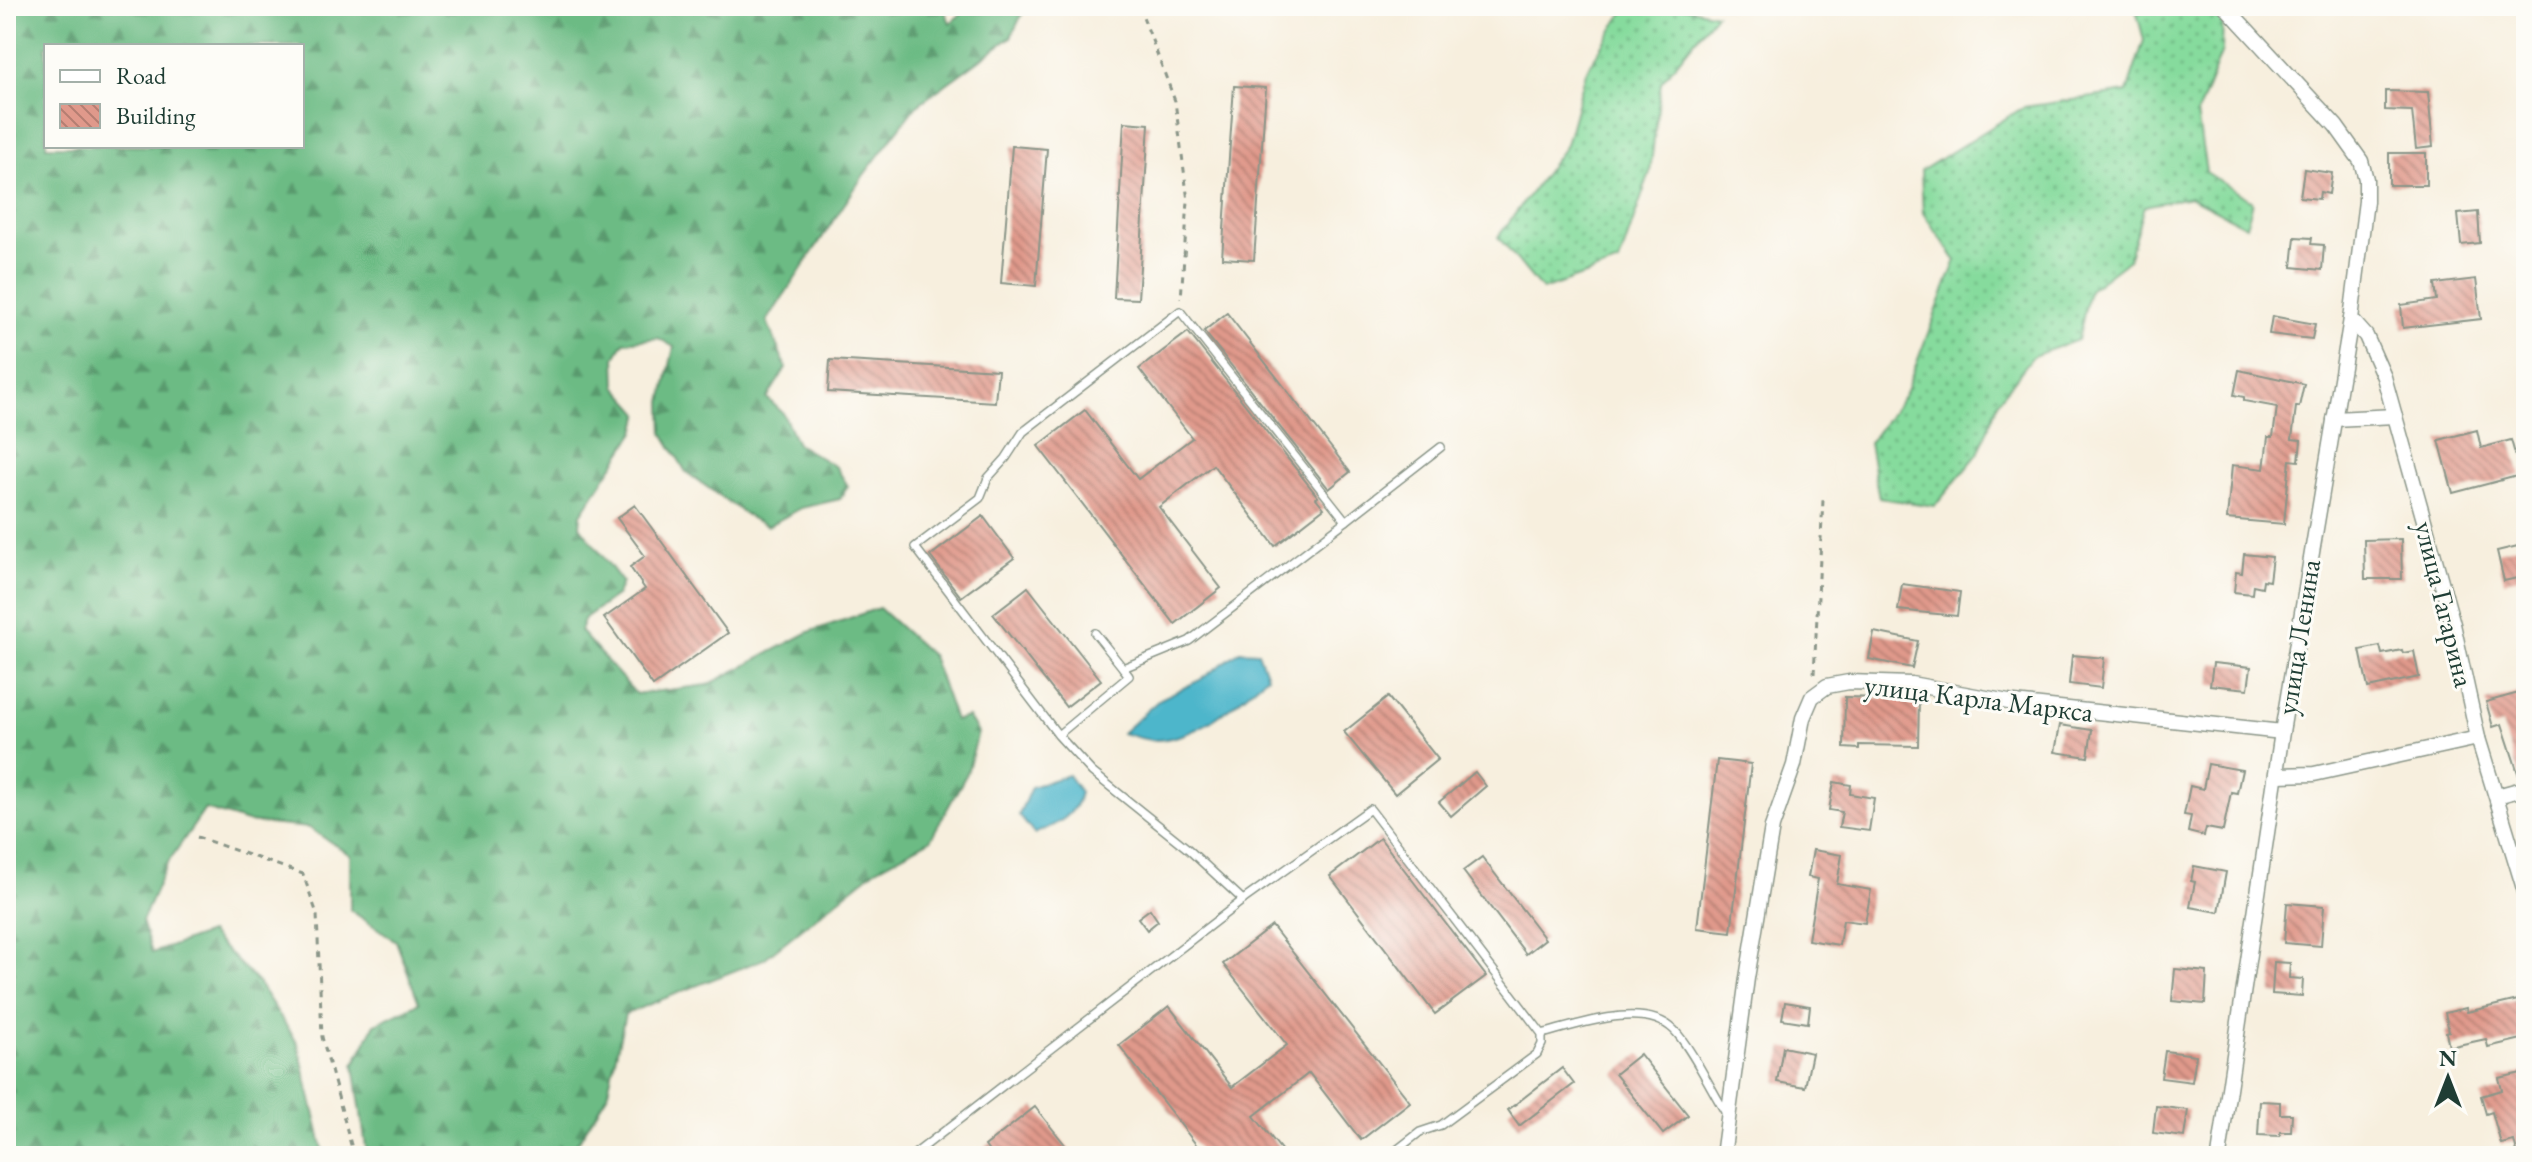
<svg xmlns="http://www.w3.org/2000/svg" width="2532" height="1162" font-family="'EB Garamond',serif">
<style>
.grass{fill:url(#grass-dots);stroke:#528c68;stroke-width:2}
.forest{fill:url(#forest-firs);stroke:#467c5c;stroke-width:2;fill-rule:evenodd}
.water{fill:#4db6cb;stroke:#367a80;stroke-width:2}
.building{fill:url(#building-back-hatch)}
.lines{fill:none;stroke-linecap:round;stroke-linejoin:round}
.lane-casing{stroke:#8b9689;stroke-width:10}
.street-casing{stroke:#8b9689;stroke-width:17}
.path{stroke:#8b9689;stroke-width:3;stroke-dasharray:6 6;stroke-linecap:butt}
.lane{stroke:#fff;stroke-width:7}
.street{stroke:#fff;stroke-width:14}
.labels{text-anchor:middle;stroke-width:6;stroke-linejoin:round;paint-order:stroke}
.street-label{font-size:28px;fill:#1f3d34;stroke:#fdfcf7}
</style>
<defs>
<pattern id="grass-dots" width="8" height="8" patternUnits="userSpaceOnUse" patternTransform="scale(2)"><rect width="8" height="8" fill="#86db9d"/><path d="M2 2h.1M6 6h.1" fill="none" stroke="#6db381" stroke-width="1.8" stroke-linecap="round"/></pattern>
<pattern id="forest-firs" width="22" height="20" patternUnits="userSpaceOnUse" patternTransform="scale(2)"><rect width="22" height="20" fill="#6cbb84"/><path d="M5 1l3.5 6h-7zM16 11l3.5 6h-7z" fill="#58996d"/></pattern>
<pattern id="building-back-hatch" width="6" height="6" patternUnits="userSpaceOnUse" patternTransform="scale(2)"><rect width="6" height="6" fill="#e0998b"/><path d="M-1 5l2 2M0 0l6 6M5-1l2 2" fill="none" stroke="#b57e72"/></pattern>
</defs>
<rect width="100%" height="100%" fill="#fdfcf7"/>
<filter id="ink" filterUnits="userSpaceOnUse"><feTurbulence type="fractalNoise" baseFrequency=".0125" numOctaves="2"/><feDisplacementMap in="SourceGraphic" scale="16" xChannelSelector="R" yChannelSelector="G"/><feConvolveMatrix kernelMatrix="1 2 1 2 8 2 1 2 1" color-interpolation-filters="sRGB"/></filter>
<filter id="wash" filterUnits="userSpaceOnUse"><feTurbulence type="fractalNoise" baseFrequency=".006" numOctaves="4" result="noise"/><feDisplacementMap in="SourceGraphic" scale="32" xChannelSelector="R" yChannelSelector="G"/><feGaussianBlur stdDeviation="1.8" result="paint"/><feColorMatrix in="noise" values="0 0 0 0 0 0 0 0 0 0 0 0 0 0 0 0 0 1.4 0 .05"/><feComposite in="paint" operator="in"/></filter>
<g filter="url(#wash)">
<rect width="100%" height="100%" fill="#f7efde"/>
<!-- grass -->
<g class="grass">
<polygon points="1627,6 1677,6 1716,14 1661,82 1650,172 1619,263 1542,290 1498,237 1566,145 1586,72"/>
<polygon points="2135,6 2214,6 2223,16 2222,51 2197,114 2206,172 2253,202 2246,226 2190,197 2144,206 2128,260 2089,290 2078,340 2033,356 1999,400 1978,454 1935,506 1879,498 1869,443 1904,396 1956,260 1923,213 1921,171 2024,107 2127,92 2144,40"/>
</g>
<!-- forest -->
<path class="forest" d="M6,6H943L950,23L971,6H1026L1011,37L916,106L863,176L767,321L786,368L767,398L783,413L797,444L836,467L848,486L840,499L801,508L768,526L752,519L686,472L663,433L662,402L674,347L658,338L624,342L615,357L616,386L640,413L635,432L581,514L580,526L622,582L617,595L585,618L580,631L636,694L708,685L809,632L879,608L932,656L955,720L968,717L978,733L967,773L930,840L876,869L764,959L625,1014L607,1095L569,1156H6ZM46,46H302V146H46ZM205,809L247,822L309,828L350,855V910L396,941L419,1003L375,1024L354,1065L367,1154H324L298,1044L259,984L209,933L152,953L142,921L167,864Z"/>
<!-- water -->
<g class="water">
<path d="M1240,651L1258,652L1267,676C1234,705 1199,739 1153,740C1143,740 1131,735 1122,733L1160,699L1200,680Z"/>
<path d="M1068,775L1080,792C1076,817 1055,825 1034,834L1019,815L1031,787Z"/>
</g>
<g id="blocks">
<!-- building -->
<g class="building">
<polygon points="1234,86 1266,88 1254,260 1222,258"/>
<polygon points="2385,91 2428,92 2433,147 2416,149 2412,111 2385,110"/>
<polygon points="1124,122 1149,124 1138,299 1114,298"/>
<polygon points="1012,146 1047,149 1036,286 1001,283"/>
<rect x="2389" y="153" width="37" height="32"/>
<polygon points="2304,169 2332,173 2329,194 2320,192 2319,199 2300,197"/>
<polygon points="2478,212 2480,243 2461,245 2458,214"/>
<polygon points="2295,237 2312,238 2311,244 2324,245 2322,270 2292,267"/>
<polygon points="2476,279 2481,319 2403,328 2401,305 2437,300 2435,284"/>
<polygon points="1227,313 1350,472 1329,489 1204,331"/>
<polygon points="2272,316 2315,324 2312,339 2269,334"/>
<polygon points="1188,332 1318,497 1316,498 1324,508 1275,546 1213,465 1159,507 1221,588 1175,624 1038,446 1085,410 1138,479 1192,438 1139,369"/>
<polygon points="830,360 998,370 995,402 828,392"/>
<polygon points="2239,370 2304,384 2299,407 2296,407 2292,439 2301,440 2299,461 2290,460 2284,524 2227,519 2232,465 2264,469 2268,437 2273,437 2277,407 2244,401 2244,397 2234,395"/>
<polygon points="2477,430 2481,448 2511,440 2521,475 2453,493 2439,440"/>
<polygon points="635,505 728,633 653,686 604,618 645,589 630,567 645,556 617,518"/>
<polygon points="983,516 1014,558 961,597 930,556"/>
<polygon points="2401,539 2402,579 2365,579 2364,540"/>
<polygon points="2526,544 2526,576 2504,581 2497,551"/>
<polygon points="2244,554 2272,557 2269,581 2263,580 2262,587 2253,585 2252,594 2234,592 2236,572 2242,573"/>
<polygon points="1902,584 1960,592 1957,616 1898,610"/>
<polygon points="1028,587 1101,680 1066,707 993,614"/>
<polygon points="1874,632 1918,641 1912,668 1869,659"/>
<polygon points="2380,646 2382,654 2402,650 2403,653 2414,651 2419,677 2368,688 2360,650"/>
<polygon points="2072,655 2104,658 2101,688 2069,684"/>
<polygon points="2213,663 2251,667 2248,689 2210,685"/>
<polygon points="2526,691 2526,778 2520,779 2502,724 2493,727 2486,702"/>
<polygon points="1388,697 1438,759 1395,794 1344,732"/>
<polygon points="1845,697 1919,699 1918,746 1859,745 1859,749 1844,748"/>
<polygon points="2060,725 2092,730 2088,757 2055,752"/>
<polygon points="1717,760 1751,764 1731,932 1697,928"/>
<polygon points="2208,764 2242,770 2237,793 2231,792 2223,831 2206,828 2204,836 2188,832 2191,816 2184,815 2190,786 2203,789"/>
<polygon points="1475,772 1486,786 1451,816 1439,802"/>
<polygon points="1834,782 1851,785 1850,794 1874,798 1869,831 1839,827 1842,812 1829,810"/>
<polygon points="1380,838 1486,976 1435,1014 1330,876"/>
<polygon points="1813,850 1842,855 1837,884 1871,890 1865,923 1843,920 1839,945 1808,940 1818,879 1808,877"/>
<polygon points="1482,857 1545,939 1526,954 1463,871"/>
<polygon points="2194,866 2226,872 2219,912 2190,907 2195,882 2191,881"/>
<polygon points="2287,903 2324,906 2321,946 2284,943"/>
<polygon points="1150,909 1158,921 1147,930 1138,918"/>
<polygon points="1272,926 1410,1102 1361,1140 1309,1073 1254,1116 1286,1156 1205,1156 1119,1045 1169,1006 1232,1087 1287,1045 1223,964"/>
<polygon points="2274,962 2290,963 2289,978 2303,979 2302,996 2272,994"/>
<polygon points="2175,969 2207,972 2205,1004 2172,1001"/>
<polygon points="2518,1000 2526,1038 2488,1047 2486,1039 2449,1047 2446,1032 2449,1031 2445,1013 2466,1008 2467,1012"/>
<polygon points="1785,1002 1810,1006 1808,1023 1782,1019"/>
<polygon points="1783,1047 1812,1053 1805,1087 1777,1082"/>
<polygon points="2165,1051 2196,1055 2192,1082 2161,1078"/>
<polygon points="1640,1054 1688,1115 1663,1134 1615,1074"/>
<polygon points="1562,1068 1574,1084 1519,1126 1508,1110"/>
<polygon points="2526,1072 2526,1156 2518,1156 2514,1141 2501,1144 2492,1112 2486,1114 2481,1096 2502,1090 2499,1078"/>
<polygon points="2260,1101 2280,1102 2280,1114 2292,1114 2291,1132 2280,1132 2280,1136 2258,1135"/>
<polygon points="2156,1106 2188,1110 2184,1137 2153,1133"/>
<polygon points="1035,1107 1074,1156 992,1156 985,1146"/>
</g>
</g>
</g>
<g filter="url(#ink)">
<use href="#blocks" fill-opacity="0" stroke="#8b9689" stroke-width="2"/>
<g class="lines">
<!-- lane casing -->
<g class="lane-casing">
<g id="lane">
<polyline points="1346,521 1441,447"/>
<polyline points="1095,633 1123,668"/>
<polyline points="1058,735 1129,676 1123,668 1189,641 1346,521 1180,311 1023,432 1006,458 988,478 980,498 915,547 1058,735 1092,772 1188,849 1243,900"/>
<path d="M1542,1034C1577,1025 1644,1000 1674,1030C1691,1047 1713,1093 1727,1115"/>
<polyline points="912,1156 1243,900 1370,809 1542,1034 1542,1044 1537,1054 1441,1125 1420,1132 1389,1156"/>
</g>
</g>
<!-- street casing -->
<g class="street-casing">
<g id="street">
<polyline points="2351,319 2366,336 2384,377 2453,624 2478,738 2526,895"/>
<polyline points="2334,419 2395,416"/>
<polyline points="2277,775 2314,774 2478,738"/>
<polyline points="2497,796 2526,788"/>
<polyline points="1723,1156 1747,978 1772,827 1794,765 1803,718 1812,697 1827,686 1849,682 1911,684 2014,703 2282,732"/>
<polyline points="2219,1156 2282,732 2351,319 2366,201 2366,179 2361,161 2336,126 2225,6"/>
</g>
</g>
<!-- path -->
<g class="path">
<polyline points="1139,6 1175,101 1188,201 1181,299"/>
<polyline points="1814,674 1823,500"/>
<polyline points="197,837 303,874 317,914 322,1037 354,1156"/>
</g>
<!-- lane -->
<use href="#lane" class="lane"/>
<!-- street -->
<use href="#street" class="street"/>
</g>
</g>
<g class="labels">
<!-- street labels -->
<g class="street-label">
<text transform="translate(2445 604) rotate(76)" y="10">улица Гагарина</text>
<text transform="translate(2298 637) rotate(-81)" y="10">улица Ленина</text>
<text transform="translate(1979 698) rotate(7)" y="10">улица Карла Маркса</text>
</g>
</g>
<!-- margin -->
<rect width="2532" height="1162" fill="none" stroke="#fdfcf7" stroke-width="32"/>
<!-- legend -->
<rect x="44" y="44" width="260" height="104" fill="#fdfcf7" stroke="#a4b0a9" stroke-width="2"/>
<rect x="60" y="70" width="40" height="12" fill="#ffffff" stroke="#a4b0a9" stroke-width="2"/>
<text x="116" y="84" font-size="24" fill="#1f3d34">Road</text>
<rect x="60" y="104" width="40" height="24" fill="url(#building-back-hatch)" stroke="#a4b0a9" stroke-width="2"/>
<text x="116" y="124" font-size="24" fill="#1f3d34">Building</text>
<!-- north arrow -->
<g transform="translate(2448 1078)" stroke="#fdfcf7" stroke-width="6" paint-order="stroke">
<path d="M0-6L14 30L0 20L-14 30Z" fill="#1f3d34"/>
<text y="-12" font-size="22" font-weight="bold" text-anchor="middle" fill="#1f3d34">N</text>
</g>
</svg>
